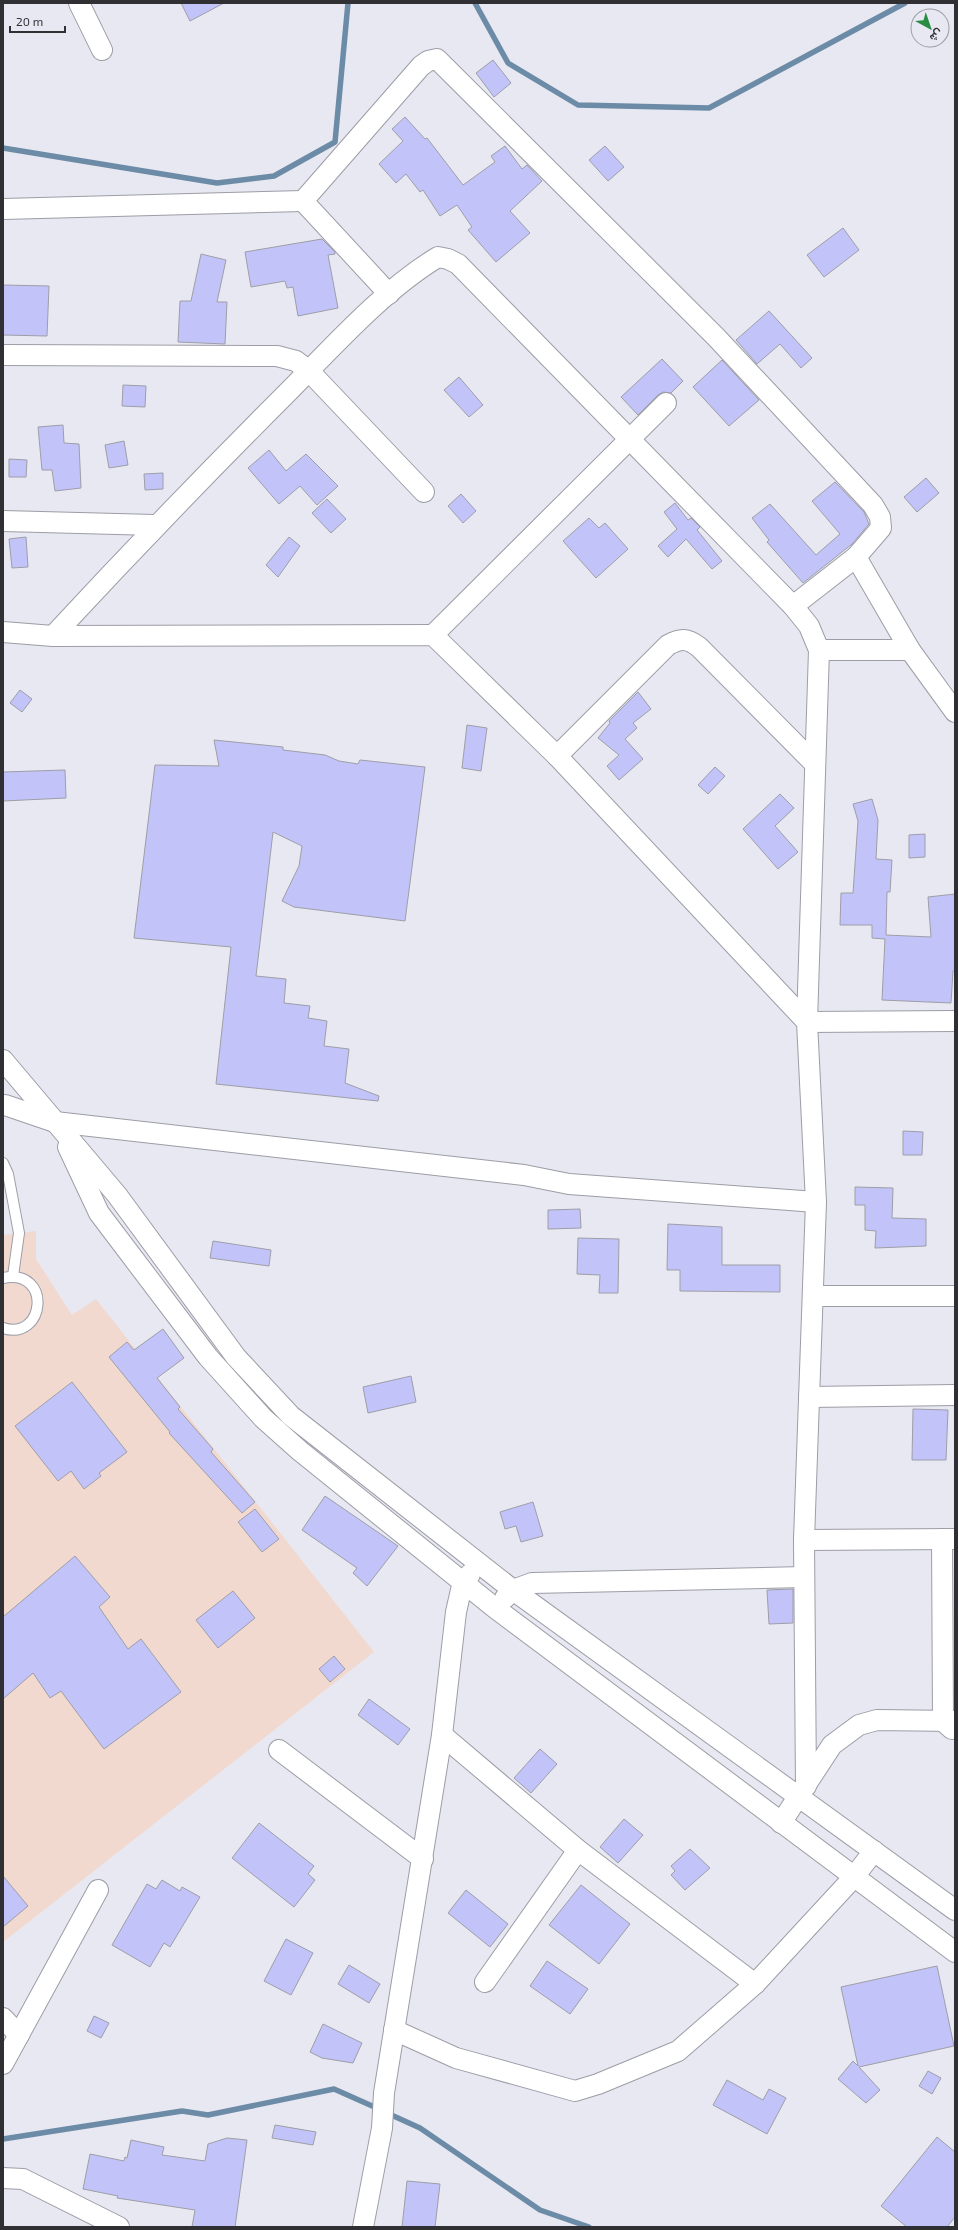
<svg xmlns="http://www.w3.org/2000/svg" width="958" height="2230" font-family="'Exo 2',Vazirmatn,sans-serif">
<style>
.medical{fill:#f2d9d0}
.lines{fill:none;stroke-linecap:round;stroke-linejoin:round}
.stream{stroke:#6c8ba7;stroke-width:5.5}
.building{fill:#c2c4f9;stroke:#9e9ea7}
.lane-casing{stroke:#9c9da6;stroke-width:12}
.street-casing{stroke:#9c9da6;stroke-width:22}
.lane{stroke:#fff;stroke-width:10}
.street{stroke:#fff;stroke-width:20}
</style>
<rect width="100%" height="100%" fill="#e7e8f1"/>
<!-- medical -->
<polygon class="medical" points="36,1231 36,1259 72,1315 96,1299 374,1652 3,1942 3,1235"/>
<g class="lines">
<!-- stream -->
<g class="stream">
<polyline points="475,3 508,63 578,105 709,108 905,3"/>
<polyline points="3,148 217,183 274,176 335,142 348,3"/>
<polyline points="387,2113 420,2128 540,2210 589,2227"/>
<polyline points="3,2139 182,2111 208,2115 334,2089 379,2109"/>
</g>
</g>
<!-- building -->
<g class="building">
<polygon points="181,3 224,3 190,21"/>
<polygon points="493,60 511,83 494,97 476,73"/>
<polygon points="405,117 425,139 427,138 463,185 495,162 491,156 505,146 522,169 527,165 542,181 510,211 530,233 496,262 468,230 472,227 457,205 440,216 423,190 420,192 406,174 396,183 379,164 403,141 392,129"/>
<polygon points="605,146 624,167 608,181 589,160"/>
<polygon points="843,228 859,250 824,277 807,255"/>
<polygon points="322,239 335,252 335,254 328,255 338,308 298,316 293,287 287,288 285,281 251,287 245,252"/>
<polygon points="201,254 226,260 217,302 227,302 225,344 178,342 180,301 191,301"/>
<polygon points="3,285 49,286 47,336 3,335"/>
<polygon points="769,311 812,358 801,368 780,344 757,364 736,340"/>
<polygon points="662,359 683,381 671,393 663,392 658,395 638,415 621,397"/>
<polygon points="722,360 759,400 729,426 693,387"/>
<polygon points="459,377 483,405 469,417 444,390"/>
<polygon points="123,385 146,386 145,407 122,406"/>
<polygon points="63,425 64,443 79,444 81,488 55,491 52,470 42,470 38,427"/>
<polygon points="124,441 128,465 109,468 105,445"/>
<polygon points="269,450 286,471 306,454 338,486 317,505 300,486 279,504 248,468"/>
<polygon points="9,459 27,460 26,477 9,477"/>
<polygon points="163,473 163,489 145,490 144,474"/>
<polygon points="926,478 939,493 917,512 904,497"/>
<polygon points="835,482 864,512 869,524 852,544 803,583 767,542 769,540 752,518 770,504 816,555 840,534 812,501"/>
<polygon points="461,494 476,511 463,523 448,506"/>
<polygon points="327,499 346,519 331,533 312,513"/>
<polygon points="675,503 688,520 691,518 700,527 697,530 722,561 712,569 686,539 668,557 658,546 677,529 664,512"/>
<polygon points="589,518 599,528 605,523 628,549 596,578 563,541"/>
<polygon points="26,537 28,567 12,568 9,539"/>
<polygon points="289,537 300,546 278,577 266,565"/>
<polygon points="20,690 32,699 22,712 10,703"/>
<polygon points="638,692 651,709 633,723 637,728 625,739 643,759 619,780 607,766 619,755 598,738 610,723 609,721"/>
<polygon points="467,725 487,728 481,771 462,768"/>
<polygon points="214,740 283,747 283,750 325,755 339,761 358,764 360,760 425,767 405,921 294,907 282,901 299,866 302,846 273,832 256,976 286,979 284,1003 310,1006 308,1018 327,1021 324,1046 349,1049 345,1083 379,1096 378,1101 216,1084 231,947 134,938 155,765 219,766"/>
<polygon points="715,767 725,776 708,794 698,785"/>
<polygon points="65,770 66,798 3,801 3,772"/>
<polygon points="780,794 794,808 775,826 798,852 778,869 743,829"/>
<polygon points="872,799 878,820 876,859 892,860 890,892 887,892 886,935 931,937 928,897 955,894 955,971 953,971 951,1003 882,1000 885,939 872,938 872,925 840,925 841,893 853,893 858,821 853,804"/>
<polygon points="925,834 925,857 909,858 909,835"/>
<polygon points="903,1131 923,1132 922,1155 903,1155"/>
<polygon points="855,1187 893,1188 892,1218 926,1219 926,1246 875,1248 876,1231 865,1230 865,1205 855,1205"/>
<polygon points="580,1209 581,1228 548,1229 548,1210"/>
<polygon points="668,1224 722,1227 722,1265 780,1265 780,1292 680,1291 680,1270 667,1270"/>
<polygon points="578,1238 619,1239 618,1293 599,1293 600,1275 577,1274"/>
<polygon points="213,1241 271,1250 269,1266 210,1258"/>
<polygon points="163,1329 184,1358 157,1378 180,1407 178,1409 213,1449 211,1452 255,1502 242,1513 169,1433 170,1432 109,1357 127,1342 134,1350"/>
<polygon points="411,1376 416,1402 368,1413 363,1387"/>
<polygon points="72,1382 127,1452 99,1473 101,1476 84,1489 71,1471 58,1481 15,1426"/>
<polygon points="913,1409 948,1410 946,1460 912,1460"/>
<polygon points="325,1496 398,1546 367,1586 353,1573 357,1568 302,1530"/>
<polygon points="533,1502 543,1536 521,1542 516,1526 505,1529 500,1512"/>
<polygon points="255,1509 279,1539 262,1552 238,1522"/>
<polygon points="75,1556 110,1597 99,1607 128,1649 141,1639 181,1692 104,1749 61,1691 50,1698 33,1673 3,1699 3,1617"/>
<polygon points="793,1589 793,1623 769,1624 767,1590"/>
<polygon points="233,1591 255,1618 218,1648 196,1620"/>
<polygon points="334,1656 345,1669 330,1682 319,1669"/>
<polygon points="369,1699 410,1729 398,1745 358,1715"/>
<polygon points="540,1749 557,1764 531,1793 514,1778"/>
<polygon points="624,1819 643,1835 618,1863 600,1847"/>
<polygon points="259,1823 314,1866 308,1874 315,1880 294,1907 232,1858"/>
<polygon points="690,1849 710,1868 685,1890 671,1875 675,1871 671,1866"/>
<polygon points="3,1876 28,1906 3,1927"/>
<polygon points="162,1880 180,1891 182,1887 200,1897 170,1947 164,1943 150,1967 112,1945 147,1884 156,1889"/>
<polygon points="581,1885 630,1924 599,1964 549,1925"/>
<polygon points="466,1890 508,1924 490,1947 448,1913"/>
<polygon points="286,1939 313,1953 291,1995 264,1981"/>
<polygon points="547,1961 588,1989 570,2014 530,1986"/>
<polygon points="349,1965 380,1984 369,2003 338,1984"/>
<polygon points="937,1966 954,2046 859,2067 880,2090 866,2103 838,2079 853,2061 858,2066 841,1987"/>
<polygon points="94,2016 109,2023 101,2038 87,2031"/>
<polygon points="323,2024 362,2043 353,2063 322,2058 310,2052"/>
<polygon points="928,2071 941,2078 932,2094 919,2086"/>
<polygon points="727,2080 763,2100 769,2089 786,2098 767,2134 713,2105"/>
<polygon points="275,2125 316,2132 313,2145 272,2138"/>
<polygon points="937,2137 955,2152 955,2217 947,2227 907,2227 881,2206"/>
<polygon points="227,2138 247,2140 235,2227 192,2227 195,2210 117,2198 118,2196 83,2189 90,2154 124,2161 125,2157 127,2158 131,2140 164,2147 162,2155 205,2161 208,2144"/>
<polygon points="407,2181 440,2184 435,2227 402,2227"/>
</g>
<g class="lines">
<!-- lane casing -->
<g class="lane-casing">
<g id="lane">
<polyline points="3,1163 8,1174 19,1233 13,1276"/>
<path d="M3,1278C53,1268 45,1342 3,1328"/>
</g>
</g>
<!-- street casing -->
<g class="street-casing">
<g id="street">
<polyline points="79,3 102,50"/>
<polyline points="3,209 303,201"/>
<polyline points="389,294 303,201 421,66 428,61 437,59 716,337 873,505 880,517 881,528 856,557"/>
<polyline points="3,355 277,356 296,361 309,371 424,492"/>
<polyline points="3,521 155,525"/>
<polyline points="793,606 856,557 910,650 955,712"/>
<polyline points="3,632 53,636 433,635 557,756 807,1022 816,1202 804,1540 806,1786"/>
<polyline points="433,635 666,403"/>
<path d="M53,636C129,554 207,473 286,394C332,348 383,290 438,257L448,259L458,264L793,606L809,626L819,650L807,1022L955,1021"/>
<polyline points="819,650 910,650"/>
<path d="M557,756L668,645C681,638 687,638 699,647L815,764"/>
<polyline points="3,1060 117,1195 236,1357 291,1416 513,1590 955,1910"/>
<polyline points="5,1105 55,1122 524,1175 569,1184 816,1202"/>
<polyline points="68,1147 99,1213 208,1357 263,1418 300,1451 495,1608 955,1952"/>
<polyline points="813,1296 955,1296"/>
<polyline points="809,1397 955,1395"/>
<polyline points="942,1539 943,1721 952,1729"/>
<polyline points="804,1540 954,1539"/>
<polyline points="505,1598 513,1590 532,1583 804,1577"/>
<polyline points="442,1735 578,1850 755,1984 853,1878 874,1851"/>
<polyline points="279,1750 423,1859"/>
<polyline points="781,1823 832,1745 859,1725 877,1720 955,1721"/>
<polyline points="485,1982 578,1850"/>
<polyline points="3,2018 19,2035"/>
<polyline points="394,2030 456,2058 575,2091 598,2084 678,2051 755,1984"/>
<polyline points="3,2064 98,1890"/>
<polyline points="3,2178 23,2179 119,2227"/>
<polyline points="363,2227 382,2128 384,2093 442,1735 456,1612 461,1590 470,1574"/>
</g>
</g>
<!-- lane -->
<use href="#lane" class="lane"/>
<!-- street -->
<use href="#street" class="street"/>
</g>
<!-- border -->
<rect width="958" height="2230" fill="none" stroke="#303034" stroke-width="8"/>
<!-- north arrow -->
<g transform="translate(930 28) rotate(140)"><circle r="19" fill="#e7e8f1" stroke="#9e9ea5"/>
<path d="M0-3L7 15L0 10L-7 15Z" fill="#288d43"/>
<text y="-6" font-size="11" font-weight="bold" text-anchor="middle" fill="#303034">ش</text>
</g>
<!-- scale -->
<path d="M10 26v6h55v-6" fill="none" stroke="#303034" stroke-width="2"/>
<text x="16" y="26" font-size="12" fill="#303034" stroke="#e7e8f1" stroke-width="3" paint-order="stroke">20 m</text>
</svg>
